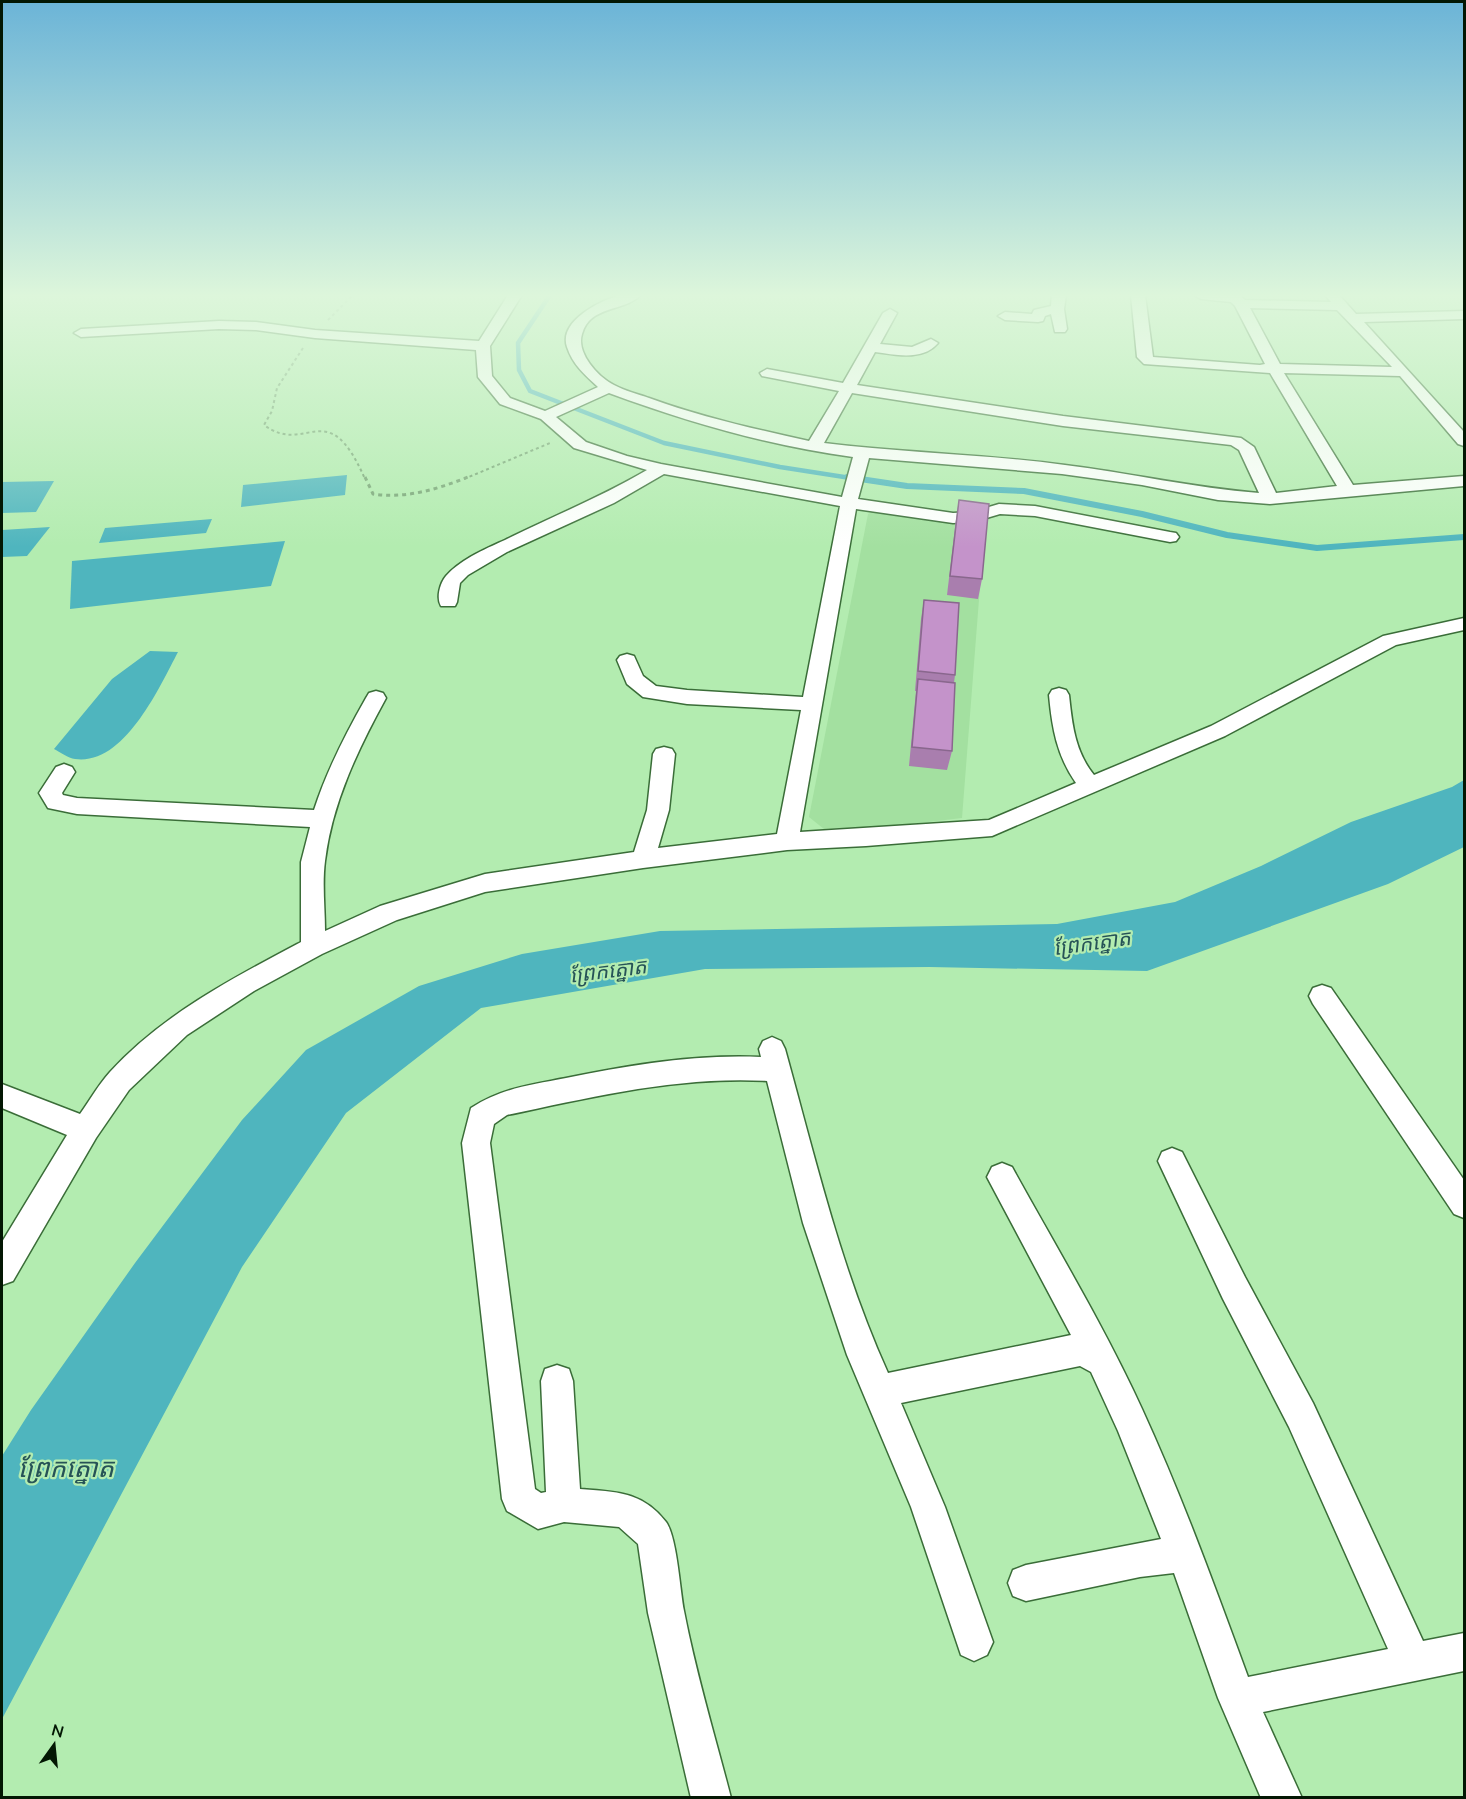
<svg xmlns="http://www.w3.org/2000/svg" width="1466" height="1799" font-family="'Nunito Sans','Noto Sans Khmer',sans-serif">
<style>
.built{fill:#a3e0a0}
.water{fill:#4fb5be}
.lines{fill:none;stroke-linecap:round;stroke-linejoin:round}
.stream-far1{stroke:#4fb5be;stroke-width:4.5}
.stream{stroke:#4fb5be;stroke-width:6}
.minor-casing{stroke:#3a6d38;stroke-width:3}
.path-far1{stroke:#77a475;stroke-width:2;stroke-dasharray:3 3;stroke-linecap:butt}
.path{stroke:#77a475;stroke-width:3;stroke-dasharray:4 4;stroke-linecap:butt}
.minor{fill:#fff;fill-rule:evenodd}
.wall{fill:#a97eae}
.building{fill:#c493ca;stroke:#89678d;stroke-width:1.5}
.labels{text-anchor:middle;stroke-width:4.5;stroke-linejoin:round;paint-order:stroke}
.water-label{font-size:21px;font-style:italic;fill:#265357;stroke:#b3ecb0}
.near-water-label{font-size:26px;font-style:italic;fill:#265357;stroke:#b3ecb0}
</style>
<rect width="100%" height="100%" fill="#b3ecb0"/>
<!-- built -->
<polygon class="built" points="876,510 985,522 962,818 903,825 824,829 809,817 868,514"/>
<!-- water -->
<g class="water">
<polygon points="347,475 345,495 241,507 243,485"/>
<polygon points="54,481 36,512 2,513 2,482"/>
<polygon points="212,519 206,533 99,543 105,528"/>
<polygon points="50,527 27,556 2,557 2,530"/>
<polygon points="285,541 271,586 70,609 72,561"/>
<path d="M150,651L178,652C159,688 124,766 75,759C68,758 60,752 54,749L112,679Z"/>
<polygon points="1464,780 1464,847 1388,884 1147,971 929,967 705,969 481,1008 346,1113 242,1267 2,1719 2,1456 31,1410 135,1263 242,1120 306,1050 419,986 522,954 660,931 1057,924 1175,902 1261,866 1351,822 1452,787"/>
</g>
<g class="lines">
<!-- stream-far1 -->
<polyline class="stream-far1" points="550,295 518,343 519,370 530,391 664,443 780,467 857,479"/>
<!-- stream -->
<polyline class="stream" points="847,477 907,486 1024,491 1142,514 1227,535 1317,548 1464,537"/>
<!-- minor casing -->
<g class="minor-casing">
<g id="minor">
<path d="M508,295H522L490,346L492,376L510,398L545,411L598,387C585,375 573,365 567,347C558,321 602,299 622,295C628,294 635,295 641,295C624,312 590,305 582,334C576,353 598,377 614,385C625,391 638,394 649,398C701,417 755,429 809,441L839,391L762,376L760,373L767,369L843,383L883,313L890,309L897,313L880,344L912,347L931,339L938,343C923,361 896,355 875,352L857,385L1063,416L1241,438L1254,447L1276,493L1337,486L1270,373L1144,364L1137,357L1131,295H1145L1153,357L1260,365L1265,364L1235,306L1231,302L1201,299L1194,295H1239L1245,300L1331,302L1325,295H1339L1356,314L1464,311V319L1364,322L1464,432V446L1458,444L1400,376L1284,373L1353,485L1464,476V486L1270,504L1218,500L1142,485L1062,474L869,458L858,499L953,513L972,512L999,504L1035,506L1170,532L1176,533L1179,537L1176,541L1170,542L1035,516L1000,514L973,522L953,523L856,509L800,832L989,820L1076,783C1057,756 1052,728 1049,695L1052,690L1059,688L1066,690L1069,695C1072,724 1075,752 1094,775L1211,726L1383,636L1464,618V630L1396,645L1225,736L992,836L866,846L787,850L643,868L485,892L397,920L322,954L254,991L187,1035L129,1090L96,1138L13,1281L2,1285V1242L67,1135L2,1108V1084L80,1114C90,1100 99,1084 110,1072C162,1015 233,978 301,942V862L310,827L77,814L48,808L39,793L56,767L64,764L72,767L75,772L62,793L63,795L77,798L314,810C327,770 345,735 366,698L369,693L376,691L383,693L386,698C358,749 332,803 325,861C322,884 325,908 325,931L380,906L485,874L634,852L647,810L653,754L656,749L664,747L672,749L675,754L669,810L658,848L777,834L801,710L687,704L643,697L627,684L617,660L620,656L627,654L634,656L643,676L656,686L687,690L803,697L840,506L664,474L614,503L507,552L468,575L460,583L457,602L455,606H441C436,598 440,583 446,576C462,558 488,548 509,538C556,515 603,496 647,470L574,448L541,419L500,404L478,377L476,350L315,338L256,330L219,329L81,337L74,333L81,329L219,321L256,322L315,330L479,341ZM1250,308L1337,310L1392,367L1280,364ZM609,393C688,422 769,446 853,457L842,497L661,464L627,456L586,442L556,417ZM852,393L1063,426L1231,445L1239,450L1259,493C1194,488 1130,473 1065,465C985,454 904,453 824,443Z"/>
<polygon points="1052,295 1066,295 1064,309 1067,329 1065,332 1055,332 1051,314 1045,316 1043,321 1038,322 1005,320 998,316 1005,312 1032,314 1034,310 1051,306"/>
<polygon points="1322,985 1331,988 1464,1180 1464,1218 1454,1214 1313,1004 1309,996 1313,988"/>
<path d="M772,1037L781,1041L785,1049C815,1157 841,1270 888,1373L1071,1335L987,1177L992,1167L1002,1163L1012,1167C1056,1247 1104,1326 1142,1409C1182,1496 1215,1587 1248,1677L1388,1649L1289,1427L1223,1299L1158,1161L1162,1152L1172,1148L1182,1152L1245,1277L1313,1403L1423,1641L1464,1633V1671L1263,1712L1302,1798H1261L1218,1698L1174,1573L1140,1577L1026,1601L1013,1596L1008,1583L1013,1570L1026,1565L1161,1539L1118,1431L1091,1372L1080,1366L901,1403L945,1507L993,1642L987,1655L974,1661L961,1655L911,1507L847,1355L803,1223L767,1081C679,1076 593,1097 507,1115L494,1124L490,1143L535,1489L541,1493L546,1492L541,1381L545,1369L557,1365L569,1369L573,1381L580,1489C616,1492 642,1491 666,1522C677,1537 680,1591 684,1611C696,1674 715,1736 731,1798H691L648,1613L638,1544L619,1527L564,1522L538,1529L507,1511L502,1499L462,1143L471,1108C502,1088 530,1085 566,1078C630,1065 695,1054 761,1057L759,1049L763,1041Z"/>
</g>
</g>
<!-- path-far1 -->
<g class="path-far1">
<polyline points="328,320 353,295"/>
<path d="M303,348L277,388L272,411L264,425C307,457 327,392 365,479"/>
<polyline points="464,479 550,443"/>
</g>
<!-- path -->
<path class="path" d="M365,477L373,494C406,499 438,489 468,477"/>
<!-- minor -->
<use href="#minor" class="minor"/>
</g>
<!-- wall -->
<g class="wall">
<polygon points="959,500 982,579 978,599 947,595 956,519"/>
<polygon points="924,600 955,675 954,683 952,751 947,770 909,766 916,691 915,691 921,619"/>
</g>
<!-- building -->
<g class="building">
<polygon points="959,500 989,504 982,579 950,576"/>
<polygon points="924,600 959,603 955,675 918,671"/>
<polygon points="918,679 955,683 952,751 912,747"/>
</g>
<!-- sky -->
<linearGradient id="sky" x2="0" y2="1"><stop stop-color="#6bb4d7"/><stop offset="0.54" stop-color="#ddf6db"/><stop offset="1" stop-color="#ddf6db" stop-opacity="0"/></linearGradient>
<rect width="1466" height="547" fill="url(#sky)"/>
<g class="labels">
<!-- water labels -->
<g class="water-label">
<text transform="translate(1092 943) rotate(-8)" y="7">ព្រែកត្នោត</text>
<text transform="translate(608 971) rotate(-7)" y="7">ព្រែកត្នោត</text>
</g>
<!-- near-water labels -->
<g class="near-water-label">
<text x="66" y="1477">ព្រែកត្នោត</text>
</g>
</g>
<!-- border -->
<rect width="1466" height="1799" fill="none" stroke="#031703" stroke-width="6"/>
<!-- north arrow -->
<g transform="translate(54 1745) rotate(15)" stroke="#b3ecb0" stroke-width="4.5" paint-order="stroke">
<path d="M0-4.5L10 22L0 15L-10 22Z" fill="#031703"/>
<text y="-9" font-size="16" font-weight="bold" text-anchor="middle" fill="#031703">N</text>
</g>
</svg>
